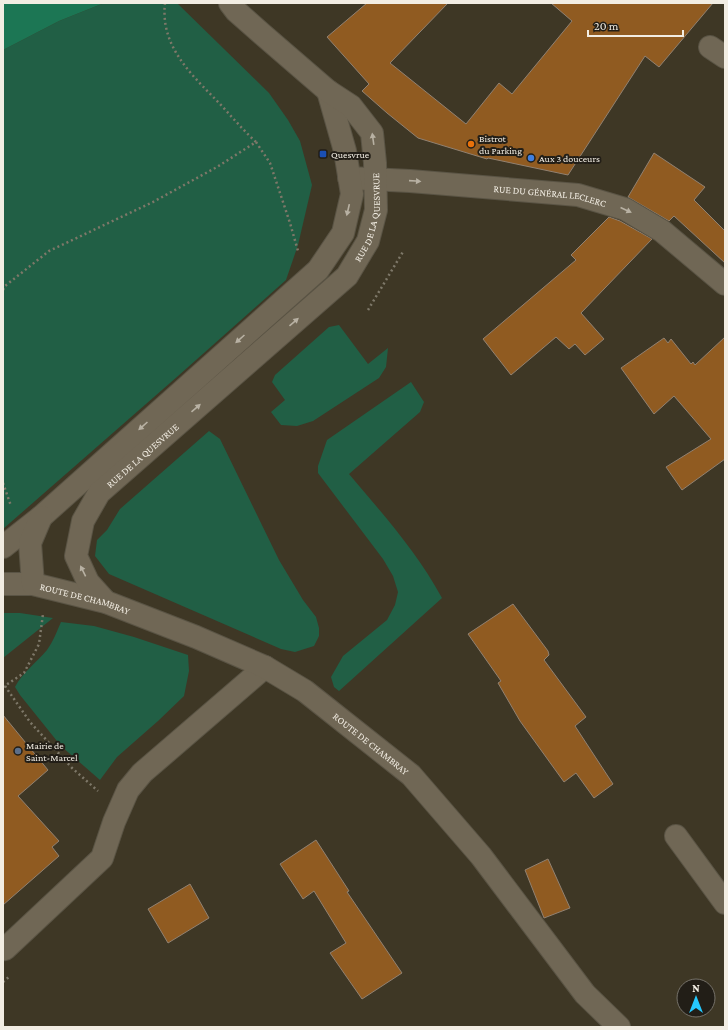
<svg xmlns="http://www.w3.org/2000/svg" width="728" height="1030" font-family="'Crimson Pro',serif">
<style>
.green{fill:#215f45}
.forest{fill:#1c7654}
.building{fill:#905b21;stroke:#918171}
.lines{fill:none;stroke-linecap:round;stroke-linejoin:round}
.minor-casing{stroke:#5a5445;stroke-width:24}
.tertiary-casing{stroke:#5a5445;stroke-width:24}
.path{stroke:#7e7869;stroke-width:2.5;stroke-dasharray:2 3;stroke-linecap:butt}
.minor{stroke:#706755;stroke-width:22}
.tertiary{stroke:#706755;stroke-width:22}
.oneway{fill:#b8b1a3}
.food-dot{fill:#e8710a;stroke:#221e17;stroke-width:1.5}
.transit-dot{fill:#1a4fb4;stroke:#221e17;stroke-width:1.5}
.shop-dot{fill:#3f7fe0;stroke:#221e17;stroke-width:1.5}
.service-dot{fill:#5c6f8a;stroke:#221e17;stroke-width:1.5}
.labels{text-anchor:middle;stroke-width:4;stroke-linejoin:round;paint-order:stroke}
.poi-label{font-size:10px;fill:#f2ede3;stroke:#221e17;text-anchor:start}
.street-label{font-size:10px;fill:#f2ede3;stroke:#221e17}
</style>
<rect width="100%" height="100%" fill="#3e3725"/>
<!-- green -->
<g class="green">
<polygon points="104,3 177,3 269,93 288,120 300,141 312,185 298,245 286,280 178,376 3,529 3,50 59,21"/>
<polygon points="339,325 368,364 388,348 386,367 379,378 313,421 297,426 281,425 271,412 285,400 272,382 275,375 329,327"/>
<path d="M411,382L424,402L420,412L349,474C382,513 417,552 442,598L339,691L334,687L331,677L343,656L387,620L395,605L398,592L393,576L383,559L318,473V466L327,440Z"/>
<polygon points="209,431 220,439 279,560 303,600 316,617 319,628 319,636 314,646 295,652 281,649 109,574 95,556 97,540 107,530 120,509"/>
<polygon points="3,613 20,613 53,618 3,658"/>
<path d="M61,622L94,626L134,637L188,655L189,671L184,696L158,721L117,757L100,780L61,746L20,695L15,687C21,674 37,662 47,650C53,642 57,631 61,622Z"/>
</g>
<!-- forest -->
<polygon class="forest" points="3,3 104,3 59,21 3,50"/>
<!-- building -->
<g class="building">
<polygon points="367,3 448,3 390,63 466,124 499,83 512,94 572,21 551,3 713,3 659,67 645,56 568,175 488,158 487,159 418,138 387,113 362,91 369,84 327,37"/>
<polygon points="654,153 705,187 694,200 725,231 725,263 674,216 669,221 628,197"/>
<polygon points="609,217 620,221 652,239 581,313 604,339 585,355 575,344 569,349 556,337 511,375 483,339 576,260 571,255"/>
<polygon points="725,337 725,459 682,490 666,467 711,439 674,396 654,414 621,368 664,338 668,343 671,339 691,364 693,362 695,365"/>
<polygon points="513,604 548,651 549,655 544,660 586,717 575,726 613,784 594,798 576,773 564,782 520,721 498,683 501,681 468,634"/>
<polygon points="3,715 48,770 18,796 59,841 52,847 59,856 3,905"/>
<polygon points="316,840 349,891 347,892 402,973 362,999 330,953 346,943 314,891 303,899 280,864"/>
<polygon points="548,859 570,908 544,918 525,870"/>
<polygon points="190,884 209,918 168,943 148,909"/>
</g>
<g class="lines">
<!-- minor casing -->
<g class="minor-casing">
<g id="minor">
<polyline points="710,47 725,57"/>
<path id="s1" d="M349,178L410,181L578,195L625,209L662,231L725,284"/>
<polyline points="676,836 725,903"/>
<polyline points="3,948 5,949 102,858 114,822 128,790 142,773 265,667"/>
</g>
</g>
<!-- tertiary casing -->
<g class="tertiary-casing">
<g id="tertiary">
<polyline points="3,547 41,517 318,270 343,233 352,194 345,151 328,91"/>
<path id="s2" d="M3,584H33L106,602L196,637L265,667L305,691L411,775L481,856L585,994L619,1027"/>
<polyline points="33,584 30,543 41,517"/>
<path id="s3" d="M106,602L88,582L76,556L83,521L99,493L347,276L368,241L376,210L375,163L372,133L351,106L328,91L262,34L236,11L230,3"/>
</g>
</g>
<!-- path -->
<g class="path">
<polyline points="256,142 270,163 290,223 298,251"/>
<path d="M3,290L5,286L49,251L153,202L217,167L256,142C243,130 232,117 220,104C192,75 160,47 165,3"/>
<polyline points="368,310 404,250"/>
<polyline points="3,483 11,506"/>
<polyline points="5,686 30,722 72,768 98,791"/>
<polyline points="3,687 24,673 39,644 43,614"/>
<polyline points="3,982 10,976"/>
</g>
<!-- minor -->
<use href="#minor" class="minor"/>
<!-- tertiary -->
<use href="#tertiary" class="tertiary"/>
</g>
<!-- one-way arrows -->
<defs><path id="oneway-solid" d="M-6-.8H1V-3.2L6.5 0L1 3.2V.8H-6Z"/></defs>
<g class="oneway">
<use href="#oneway-solid" transform="translate(373 139) rotate(-98)"/>
<use href="#oneway-solid" transform="translate(415 181) rotate(4)"/>
<use href="#oneway-solid" transform="translate(348 210) rotate(103)"/>
<use href="#oneway-solid" transform="translate(626 210) rotate(25)"/>
<use href="#oneway-solid" transform="translate(294 322) rotate(-41)"/>
<use href="#oneway-solid" transform="translate(240 339) rotate(138)"/>
<use href="#oneway-solid" transform="translate(196 408) rotate(-41)"/>
<use href="#oneway-solid" transform="translate(143 426) rotate(138)"/>
<use href="#oneway-solid" transform="translate(83 571) rotate(-116)"/>
</g>
<!-- markers -->
<circle class="food-dot" cx="471" cy="144" r="4"/>
<rect class="transit-dot" x="319" y="150" width="8" height="8" rx="2"/>
<circle class="shop-dot" cx="531" cy="158" r="4"/>
<circle class="service-dot" cx="18" cy="751" r="4"/>
<g class="labels">
<!-- poi labels -->
<g class="poi-label">
<text x="479" y="142">Bistrot<tspan x="479" dy="12">du Parking</tspan></text>
<text x="331" y="158">Quesvrue</text>
<text x="539" y="162">Aux 3 douceurs</text>
<text x="26" y="749">Mairie de<tspan x="26" dy="12">Saint-Marcel</tspan></text>
</g>
<!-- street labels -->
<g class="street-label">
<text dy="4" stroke="none"><textPath href="#s1" startOffset="202">RUE DU GÉNÉRAL LECLERC</textPath></text>
<text dy="4" stroke="none"><textPath href="#s3" startOffset="517">RUE DE LA QUESVRUE</textPath></text>
<text dy="4" stroke="none"><textPath href="#s3" startOffset="181">RUE DE LA QUESVRUE</textPath></text>
<text dy="4" stroke="none"><textPath href="#s2" startOffset="84">ROUTE DE CHAMBRAY</textPath></text>
<text dy="4" stroke="none"><textPath href="#s2" startOffset="408">ROUTE DE CHAMBRAY</textPath></text>
</g>
</g>
<!-- border -->
<rect width="728" height="1030" fill="none" stroke="#f2ede3" stroke-width="8"/>
<!-- north arrow -->
<g transform="translate(696 998)"><circle r="19" fill="#221e17" stroke="#757169"/>
<path d="M0-3L7 15L0 10L-7 15Z" fill="#26c9fe"/>
<text y="-6" font-size="11" font-weight="bold" text-anchor="middle" fill="#f2ede3">N</text>
</g>
<!-- scale -->
<path d="M588 30v6h95v-6" fill="none" stroke="#f2ede3" stroke-width="2"/>
<text x="594" y="30" font-size="12" fill="#f2ede3" stroke="#221e17" stroke-width="3" paint-order="stroke">20 m</text>
</svg>
